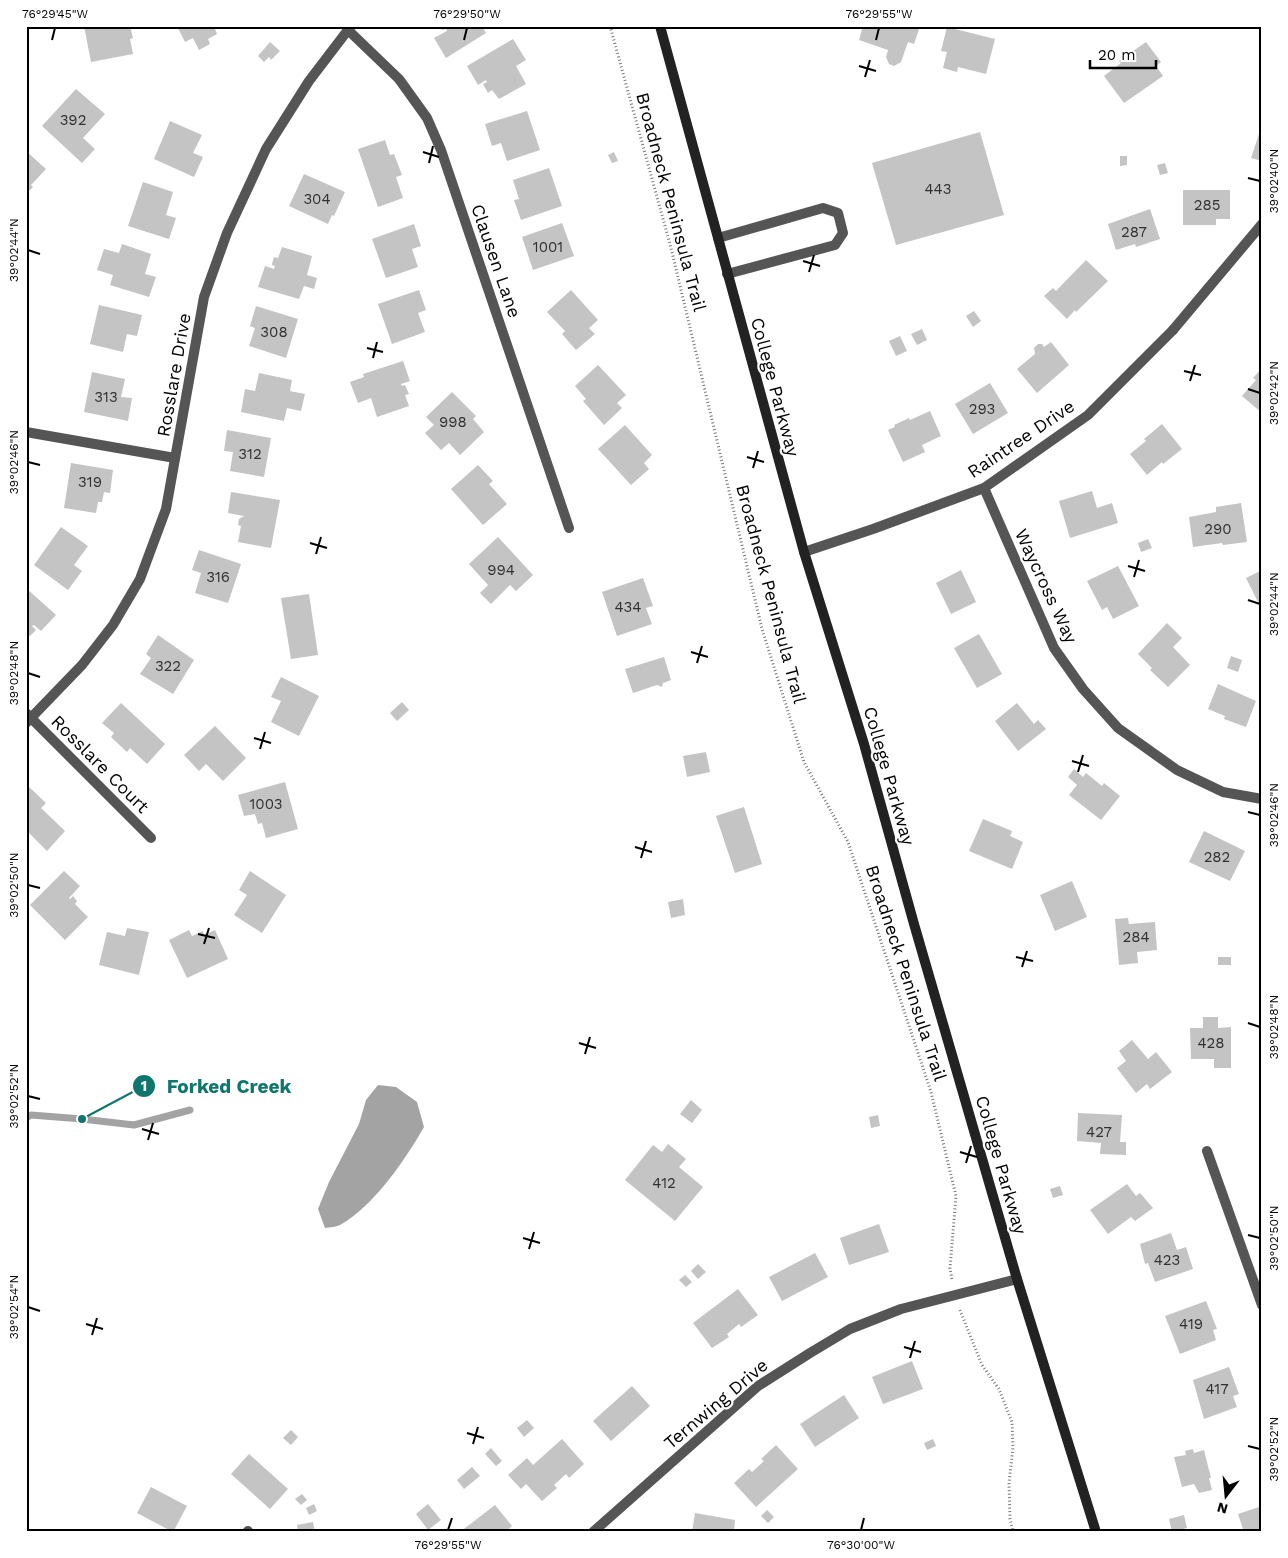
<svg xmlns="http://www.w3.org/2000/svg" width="1288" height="1558" font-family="'Work Sans',sans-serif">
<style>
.water{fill:#a3a3a3}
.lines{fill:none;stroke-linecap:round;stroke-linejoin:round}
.stream{stroke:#a3a3a3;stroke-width:7}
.building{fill:#c4c4c4}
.path{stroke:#777;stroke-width:3;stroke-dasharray:1 2.5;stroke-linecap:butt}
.service{stroke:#555;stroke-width:10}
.minor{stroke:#555;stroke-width:10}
.secondary{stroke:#222;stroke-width:10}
.ticks{fill:none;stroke:#000;stroke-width:2}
.labels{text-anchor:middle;stroke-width:4.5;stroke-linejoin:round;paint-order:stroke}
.number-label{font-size:15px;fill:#313131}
.street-label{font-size:18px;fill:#000;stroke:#fff}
.leader{fill:none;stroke:#0f766e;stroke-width:2}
.callout-dot{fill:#0f766e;stroke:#fff;stroke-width:2}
.mark-label{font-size:15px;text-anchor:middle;font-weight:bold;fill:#fff}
.callout-label{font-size:19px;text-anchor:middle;font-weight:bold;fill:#0f766e;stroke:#fff;stroke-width:4.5;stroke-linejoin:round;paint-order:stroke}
.neatline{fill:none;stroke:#000;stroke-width:2}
.ticks-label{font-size:12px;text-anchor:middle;fill:#000}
</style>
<rect width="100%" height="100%" fill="#fff"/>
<!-- water -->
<path class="water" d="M378,1085L396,1087L417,1102L424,1127C405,1160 374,1206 340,1225C336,1227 330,1227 325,1228L318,1209L329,1182L359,1124L366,1100Z"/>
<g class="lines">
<!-- stream -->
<polyline class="stream" points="26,1118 31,1115 82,1119 134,1125 190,1110"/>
</g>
<!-- building -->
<g class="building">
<polygon points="84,26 130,26 133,38 130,39 133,54 91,62"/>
<polygon points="177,26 214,26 217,34 208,39 210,44 199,50 193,38 185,42"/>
<polygon points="440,26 482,26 486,33 446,58 434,38 447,31 446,29 442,30"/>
<polygon points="863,26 920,26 914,44 908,42 901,62 894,66 889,64 886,57 888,50 859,40"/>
<polygon points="947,27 995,39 986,74 958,67 957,72 943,68 947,52 941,51"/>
<polygon points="513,39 526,60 516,66 526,84 499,99 492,90 488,93 483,84 487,82 486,80 478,85 467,66"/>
<polygon points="270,42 280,51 271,60 269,57 264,62 258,56"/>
<polygon points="1146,42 1161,62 1156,66 1163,76 1124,103 1104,76 1121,63 1119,61"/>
<polygon points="76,89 105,114 83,138 95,149 82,163 42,126"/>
<polygon points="527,111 540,150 507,161 501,143 492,146 485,124"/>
<polygon points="170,121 202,135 193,153 203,157 194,177 154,159"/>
<polygon points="1262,125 1262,161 1251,158"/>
<polygon points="980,132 1004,215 896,245 872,163"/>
<polygon points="385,140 390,155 394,154 402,175 396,177 403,198 378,207 358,149"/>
<polygon points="26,151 46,169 33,183 31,185 33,187 26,194"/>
<polygon points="614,152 618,161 612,163 608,155"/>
<polygon points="1120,156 1127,156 1127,165 1120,166"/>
<polygon points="1165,163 1168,173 1160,175 1157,165"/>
<polygon points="549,168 562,206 521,220 514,200 519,199 513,180"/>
<polygon points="304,174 345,192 334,216 332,215 328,224 289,206"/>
<polygon points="143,182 173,192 166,215 176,218 169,239 128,226"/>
<polygon points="1183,190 1230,190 1230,219 1216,219 1216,225 1183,225"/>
<polygon points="1150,209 1160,239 1136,247 1135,244 1116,250 1108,224"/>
<polygon points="562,223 574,256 533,270 522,237"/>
<polygon points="414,224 421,246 412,249 418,267 386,278 372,239"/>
<polygon points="122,244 151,254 145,274 156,277 149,297 110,285 113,275 97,270 104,249 119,253"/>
<polygon points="282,247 312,256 307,275 317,278 314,289 304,286 299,299 258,287 265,266 274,269 275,266 272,265 272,264 274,257 278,258"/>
<polygon points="1086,260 1108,281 1076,312 1075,310 1067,319 1044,296 1053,288 1056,291"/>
<polygon points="419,290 426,310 418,313 425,332 392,344 378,304"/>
<polygon points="571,290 598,320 589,328 595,334 576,350 562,334 565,331 547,312"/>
<polygon points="99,305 142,315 137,336 127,334 123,352 90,344"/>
<polygon points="256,306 298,319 286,358 249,346 255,328 250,326"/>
<polygon points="974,311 981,321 973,327 966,316"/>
<polygon points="922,329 927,340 917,345 911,334"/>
<polygon points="900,336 907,351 896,356 889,341"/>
<polygon points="1051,342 1069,365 1037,393 1017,369 1035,354 1034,348 1038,344 1042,344 1044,347"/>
<polygon points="403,361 410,381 401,384 402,386 405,385 409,394 405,395 409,406 377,417 371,398 358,403 350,382 364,377 363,374"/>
<polygon points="598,365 626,395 617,403 622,408 604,425 583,401 586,399 575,386"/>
<polygon points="1262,368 1262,413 1242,396 1256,380 1253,378"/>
<polygon points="92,372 125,379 121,397 132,398 128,421 84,412"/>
<polygon points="259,373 292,380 290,391 305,394 301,411 287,408 284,421 241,412 245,389 255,391"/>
<polygon points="990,383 1008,413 973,434 955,404"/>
<polygon points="452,392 476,416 473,419 484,432 460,455 449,443 441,450 425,433 434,425 426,417"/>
<polygon points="930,411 941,436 922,445 925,452 903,462 888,430 895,427 894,425 909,418 910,420"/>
<polygon points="1162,424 1182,449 1163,464 1162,462 1147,475 1130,454 1146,441 1144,439"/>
<polygon points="625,425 652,455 644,463 649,469 631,485 598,449"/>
<polygon points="227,430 271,438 264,477 230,471 233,452 224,451"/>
<polygon points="71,463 113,470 110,493 104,492 102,502 98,502 96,513 64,508"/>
<polygon points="478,465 493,481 489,484 507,504 483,525 451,489"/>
<polygon points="1092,491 1097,508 1112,503 1118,523 1070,538 1059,501"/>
<polygon points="231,492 280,500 271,548 238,542 241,526 238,525 239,519 244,516 228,513"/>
<polygon points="1241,503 1247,542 1223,545 1222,543 1193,547 1189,517 1216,512 1216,507"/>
<polygon points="61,527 88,546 74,565 82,571 68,590 34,565"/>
<polygon points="498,537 533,575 516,591 510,585 491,604 480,593 488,585 469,564"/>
<polygon points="1148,539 1152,548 1141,552 1138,543"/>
<polygon points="199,550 241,564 228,603 195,593 201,573 192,570"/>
<polygon points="1118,566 1139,606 1113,619 1107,607 1102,610 1087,581"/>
<polygon points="961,570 976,602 951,614 936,583"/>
<polygon points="1262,570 1262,610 1246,578"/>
<polygon points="643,578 653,606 646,608 652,624 617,636 602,592"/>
<polygon points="26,588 56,615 41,631 34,625 32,626 36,630 30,636 26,632"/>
<polygon points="309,594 318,655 291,659 281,598"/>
<polygon points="1167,623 1182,638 1173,647 1190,665 1168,687 1150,670 1152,668 1138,654"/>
<polygon points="979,634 1002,674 977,688 954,648"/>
<polygon points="158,635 194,660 173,694 140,674 151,658 146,654"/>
<polygon points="1231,656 1242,660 1238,672 1227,668"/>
<polygon points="664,657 671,680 663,683 662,687 657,685 633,693 625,669"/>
<polygon points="281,677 319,696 299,736 271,722 281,701 271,697"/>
<polygon points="1218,684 1256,701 1246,727 1224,719 1225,716 1208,709"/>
<polygon points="402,702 409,710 397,721 390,713"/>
<polygon points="121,703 165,744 147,764 130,748 127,752 113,739 111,737 114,733 102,723"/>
<polygon points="1017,703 1034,724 1038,720 1046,729 1018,751 995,721"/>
<polygon points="215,726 246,758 223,781 206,764 199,771 184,755"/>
<polygon points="706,752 710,772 687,777 683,756"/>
<polygon points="1074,769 1083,777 1086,773 1102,786 1104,783 1120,796 1101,820 1069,795 1077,785 1068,777"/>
<polygon points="285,782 298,829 266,838 262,823 258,824 255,814 244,816 238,795"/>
<polygon points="26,784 46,803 41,808 65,831 47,851 26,830"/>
<polygon points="744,807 762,864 735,873 716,816"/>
<polygon points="983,819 1012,831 1010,836 1023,842 1012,869 969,851"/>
<polygon points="1204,831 1245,851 1230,881 1189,862"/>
<polygon points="64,871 80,886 69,898 70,899 73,896 77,901 75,904 88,917 65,940 30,905"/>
<polygon points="250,871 286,895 262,933 234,915 247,895 239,890"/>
<polygon points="1072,881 1087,917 1055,931 1040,895"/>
<polygon points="683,899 685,915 671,918 668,902"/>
<polygon points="1128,918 1129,924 1155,922 1157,950 1137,952 1138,963 1119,965 1115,919"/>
<polygon points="127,928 149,932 139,975 99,965 107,932 125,936"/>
<polygon points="189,930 192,936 203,931 204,935 215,930 228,959 187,978 169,940"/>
<rect x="1218" y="957" width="13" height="8"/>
<polygon points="1203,1017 1218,1017 1218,1028 1231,1027 1231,1068 1214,1068 1214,1059 1191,1059 1190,1028 1203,1028"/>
<polygon points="1132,1040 1148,1059 1156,1052 1172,1072 1150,1089 1147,1084 1136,1093 1117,1068 1126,1061 1119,1051"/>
<polygon points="691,1100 702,1110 692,1123 680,1114"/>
<polygon points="1078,1113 1122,1115 1120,1142 1126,1142 1126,1155 1100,1154 1101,1143 1077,1141"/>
<polygon points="878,1115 880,1126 871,1128 869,1117"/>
<polygon points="668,1144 686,1159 679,1167 703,1187 675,1221 625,1180 653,1145 662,1152"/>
<polygon points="1127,1184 1136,1196 1140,1193 1153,1208 1135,1221 1131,1217 1108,1234 1090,1210"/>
<polygon points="1060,1186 1063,1195 1053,1198 1050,1189"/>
<polygon points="879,1224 889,1252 849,1265 840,1238"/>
<polygon points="1171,1233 1177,1250 1186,1247 1193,1269 1155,1282 1148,1263 1145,1264 1140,1244"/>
<polygon points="815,1253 828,1277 782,1301 769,1277"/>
<polygon points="698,1264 706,1272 698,1279 691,1271"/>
<polygon points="685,1275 692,1282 686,1287 679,1280"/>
<polygon points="738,1289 758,1315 741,1327 739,1324 727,1334 729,1337 712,1348 693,1323"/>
<polygon points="1206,1301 1217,1329 1213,1330 1216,1340 1180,1354 1165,1316"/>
<polygon points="912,1361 923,1389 883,1404 872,1377"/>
<polygon points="1229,1367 1239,1394 1233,1396 1237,1407 1204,1419 1193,1380"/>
<polygon points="632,1386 650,1406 611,1441 593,1421"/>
<polygon points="844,1395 859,1418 815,1447 800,1424"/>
<polygon points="527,1420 534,1428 524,1437 517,1428"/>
<polygon points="291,1430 298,1437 291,1445 283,1438"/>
<polygon points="562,1439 584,1464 569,1478 566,1474 554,1485 557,1488 542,1501 526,1484 521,1489 508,1475 527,1458 533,1465"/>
<polygon points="933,1439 936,1446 927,1450 924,1443"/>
<polygon points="776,1445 798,1469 756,1507 734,1483 749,1469 752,1472 764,1461 761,1459"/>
<polygon points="491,1448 502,1461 496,1466 485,1454"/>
<polygon points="1193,1449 1194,1453 1204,1450 1211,1478 1209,1478 1212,1490 1199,1493 1194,1484 1182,1487 1174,1457 1186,1455 1185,1451"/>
<polygon points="249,1454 288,1489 270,1509 231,1474"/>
<polygon points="472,1467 480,1476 464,1489 457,1480"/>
<polygon points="151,1487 187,1506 173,1532 137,1513"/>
<polygon points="302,1494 307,1500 301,1505 295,1499"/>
<polygon points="314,1504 317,1511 309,1515 306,1508"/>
<polygon points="428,1504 441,1520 428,1530 416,1514"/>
<polygon points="495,1505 512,1526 505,1532 460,1532"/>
<polygon points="1262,1506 1262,1532 1244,1532 1238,1514"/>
<polygon points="767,1510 774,1517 768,1523 761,1516"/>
<polygon points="695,1513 735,1520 734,1532 692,1532"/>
<polygon points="1184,1515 1187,1528 1172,1532 1169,1519"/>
<polygon points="313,1522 315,1532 298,1532 297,1525"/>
</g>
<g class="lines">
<!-- path -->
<g class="path">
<polyline points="610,26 671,248 762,629 804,762 848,842 931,1092 956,1196 950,1268 952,1280"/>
<polyline points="960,1310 982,1365 999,1389 1012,1422 1013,1447 1009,1483 1010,1519 1013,1532"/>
</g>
<!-- service -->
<g class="service">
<polyline points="718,238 823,208 838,213 843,233 835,245 727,274"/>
<polyline points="1173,330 1262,224"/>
<polyline points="26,432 175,458"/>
<polyline points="247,1532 248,1531"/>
</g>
<!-- minor -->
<g class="minor">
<polyline points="348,30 399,79 427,118 441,150 569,528"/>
<polyline points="984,488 1054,648 1083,689 1118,728 1177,770 1223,792 1262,799"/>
<polyline points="804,552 873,529 984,488 1088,415 1173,330"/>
<polyline points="26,713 151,838"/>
<polyline points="26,723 82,665 113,625 140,579 166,509 204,297 227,233 266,149 309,81 351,26"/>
<polyline points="1207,1151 1262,1305"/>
<polyline points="593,1532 758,1386 810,1353 850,1329 901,1309 1017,1279"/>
</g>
<!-- secondary -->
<polyline class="secondary" points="660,26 804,552 864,744 914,924 1017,1279 1096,1532"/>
</g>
<!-- ticks -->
<path class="ticks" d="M52,40L55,28M464,40L467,28M876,40L879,28M859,66L876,71M865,77L870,60M423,152L439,157M429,163L433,146M1248,178L1260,181M28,250L40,254M803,261L820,266M809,272L814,255M367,348L383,352M373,358L377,342M1184,371L1201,375M1190,381L1195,365M1248,389L1260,393M747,457L764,462M28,462L40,465M753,468L758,451M310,543L327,548M316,554L321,537M1128,566L1145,571M1134,577L1139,560M1248,600L1260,604M691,652L708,657M697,663L702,646M28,673L40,677M254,738L271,743M260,749L265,732M1072,761L1089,766M1078,772L1083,755M1248,812L1260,815M635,847L652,852M641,858L646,841M28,885L40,888M198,934L215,938M204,944L209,928M1016,957L1033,961M1022,967L1027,951M1248,1023L1260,1027M579,1043L596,1048M585,1054L590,1037M28,1096L40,1099M142,1129L159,1134M148,1140L153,1123M960,1152L977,1157M966,1163L971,1146M1248,1235L1260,1238M523,1238L540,1243M529,1249L534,1232M28,1307L40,1311M86,1324L103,1329M92,1335L97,1318M904,1347L921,1352M910,1358L915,1341M467,1433L484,1438M473,1444L478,1427M1248,1446L1260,1449M448,1530L452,1518M861,1530L864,1518"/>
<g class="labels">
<!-- number labels -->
<g class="number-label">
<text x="73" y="125">392</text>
<text x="938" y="194">443</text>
<text x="317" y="204">304</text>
<text x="1207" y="210">285</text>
<text x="1134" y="237">287</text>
<text x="548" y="252">1001</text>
<text x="274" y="337">308</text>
<text x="106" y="402">313</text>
<text x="982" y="414">293</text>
<text x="453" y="427">998</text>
<text x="250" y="459">312</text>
<text x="90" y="487">319</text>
<text x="1218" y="534">290</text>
<text x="501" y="575">994</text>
<text x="218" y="582">316</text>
<text x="628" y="612">434</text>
<text x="168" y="671">322</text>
<text x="266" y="809">1003</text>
<text x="1217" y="862">282</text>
<text x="1136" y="942">284</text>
<text x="1211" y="1048">428</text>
<text x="1099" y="1137">427</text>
<text x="664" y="1188">412</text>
<text x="1167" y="1265">423</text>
<text x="1191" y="1329">419</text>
<text x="1217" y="1394">417</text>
</g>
<!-- street labels -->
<g class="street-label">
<text transform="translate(671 202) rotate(75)" y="6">Broadneck Peninsula Trail</text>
<text transform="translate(496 261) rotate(71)" y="6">Clausen Lane</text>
<text transform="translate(174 375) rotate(-80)" y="6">Rosslare Drive</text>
<text transform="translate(775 387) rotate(75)" y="6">College Parkway</text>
<text transform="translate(1021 439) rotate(-34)" y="6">Raintree Drive</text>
<text transform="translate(1046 586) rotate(65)" y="6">Waycross Way</text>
<text transform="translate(771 594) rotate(75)" y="6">Broadneck Peninsula Trail</text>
<text transform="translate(100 764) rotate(45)" y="6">Rosslare Court</text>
<text transform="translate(889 776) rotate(74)" y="6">College Parkway</text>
<text transform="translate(906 973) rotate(72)" y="6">Broadneck Peninsula Trail</text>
<text transform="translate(1001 1165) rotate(74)" y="6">College Parkway</text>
<text transform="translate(716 1404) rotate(-40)" y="6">Ternwing Drive</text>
</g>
</g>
<!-- callouts -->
<path class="leader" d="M82 1119L144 1086"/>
<g class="callout-dot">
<circle cx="82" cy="1119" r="5"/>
<circle cx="144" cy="1086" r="12"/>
</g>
<g class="mark-label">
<text x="144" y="1091">1</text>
</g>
<g class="callout-label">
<text x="229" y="1093">Forked Creek</text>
</g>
<!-- border -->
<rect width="1288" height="1558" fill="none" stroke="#ffffff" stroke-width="55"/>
<!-- north arrow -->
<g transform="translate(1226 1496) rotate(196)" stroke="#ffffff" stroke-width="4" paint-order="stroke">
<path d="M0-4L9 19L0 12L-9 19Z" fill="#000000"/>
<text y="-8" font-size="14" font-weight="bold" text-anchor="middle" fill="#000000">N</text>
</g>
<!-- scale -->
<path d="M1090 60v8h66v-8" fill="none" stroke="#000000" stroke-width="2.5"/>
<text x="1098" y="60" font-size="15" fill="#000000" stroke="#ffffff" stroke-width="4" paint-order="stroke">20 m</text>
<rect x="28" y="28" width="1232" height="1502" class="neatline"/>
<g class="ticks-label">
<text x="55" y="18">76°29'45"W</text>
<text x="467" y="18">76°29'50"W</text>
<text x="879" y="18">76°29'55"W</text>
<text transform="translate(1274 181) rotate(-90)" y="4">39°02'40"N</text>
<text transform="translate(14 250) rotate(-90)" y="4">39°02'44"N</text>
<text transform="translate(1274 393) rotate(-90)" y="4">39°02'42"N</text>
<text transform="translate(14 462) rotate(-90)" y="4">39°02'46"N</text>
<text transform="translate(1274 604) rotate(-90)" y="4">39°02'44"N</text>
<text transform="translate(14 673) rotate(-90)" y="4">39°02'48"N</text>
<text transform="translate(1274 815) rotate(-90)" y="4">39°02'46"N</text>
<text transform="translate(14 885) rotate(-90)" y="4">39°02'50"N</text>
<text transform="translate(1274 1027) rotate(-90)" y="4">39°02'48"N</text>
<text transform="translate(14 1096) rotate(-90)" y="4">39°02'52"N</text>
<text transform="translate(1274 1238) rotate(-90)" y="4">39°02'50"N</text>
<text transform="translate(14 1307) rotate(-90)" y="4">39°02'54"N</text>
<text transform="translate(1274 1449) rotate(-90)" y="4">39°02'52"N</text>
<text x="448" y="1549">76°29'55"W</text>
<text x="861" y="1549">76°30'00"W</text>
</g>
</svg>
